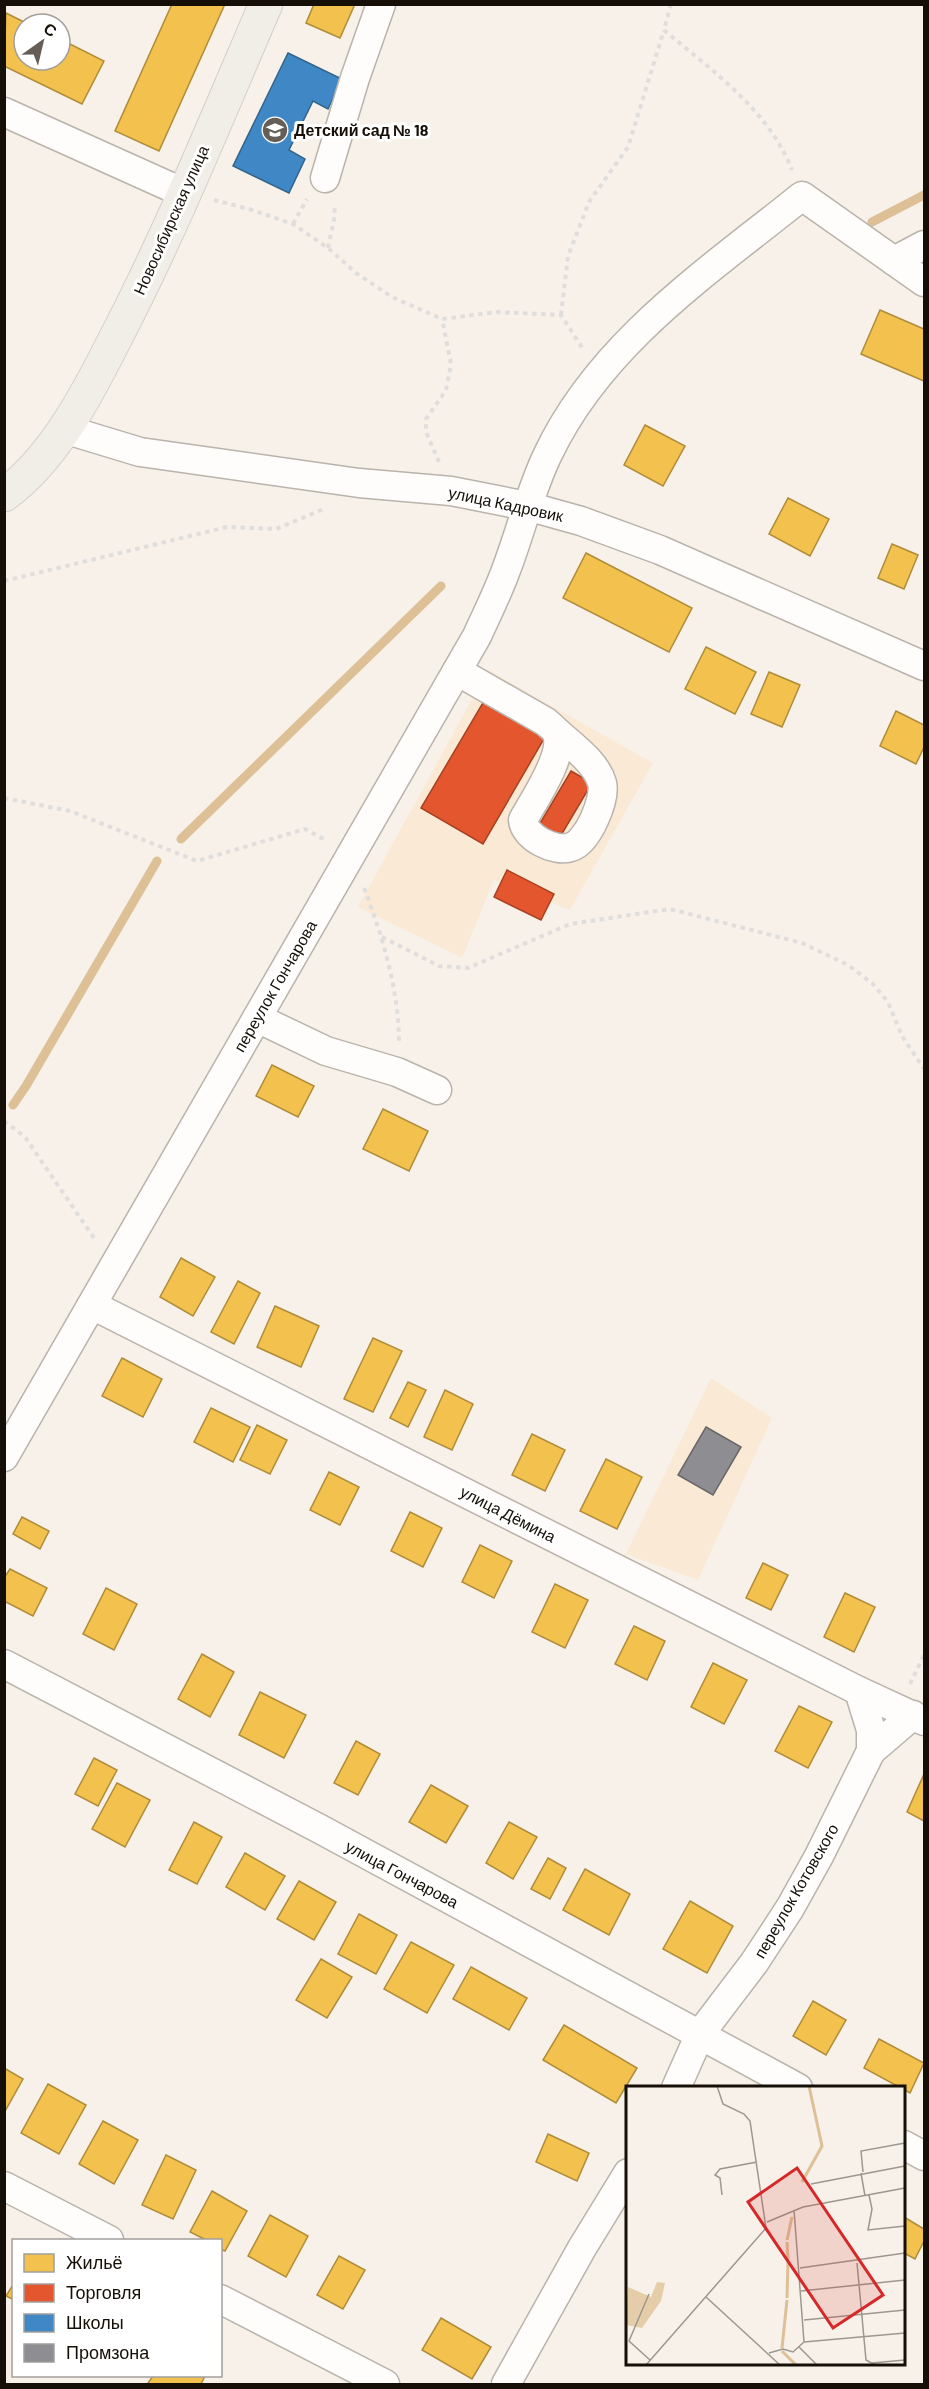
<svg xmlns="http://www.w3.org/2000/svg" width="929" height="2389" font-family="Barlow,sans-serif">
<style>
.built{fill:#faead5}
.homes{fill:#f2c14e;stroke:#b08c39;stroke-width:1.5}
.shops{fill:#e4572e;stroke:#a64122;stroke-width:1.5}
.schools{fill:#3f88c5;stroke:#32648c;stroke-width:1.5}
.industry{fill:#8d8d92;stroke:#696768;stroke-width:1.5}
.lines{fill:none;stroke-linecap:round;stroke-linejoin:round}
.stream{stroke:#dec096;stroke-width:9}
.minor-casing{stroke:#b9b3ab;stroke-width:31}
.major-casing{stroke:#d2cfca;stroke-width:35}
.path{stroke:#e0dedc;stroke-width:4;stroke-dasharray:4.5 4.5;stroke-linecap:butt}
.minor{stroke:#fefdfc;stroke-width:28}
.major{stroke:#f1ede7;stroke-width:33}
.labels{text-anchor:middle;stroke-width:6;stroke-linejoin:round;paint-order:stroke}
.poi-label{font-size:16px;font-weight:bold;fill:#150f07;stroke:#fff;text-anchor:start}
.street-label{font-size:16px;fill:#150f07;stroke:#fff}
.inset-river{fill:none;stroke:#dec096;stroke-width:3}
.inset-road{fill:none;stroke:#9d978f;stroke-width:1.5}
.view{fill:#d62828;fill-opacity:0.15;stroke:#d62828;stroke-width:3}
.inset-edge{fill:none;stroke:#150f07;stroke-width:3}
</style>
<rect width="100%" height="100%" fill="#f7f1e9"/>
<!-- built -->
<g class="built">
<polygon points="488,670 653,763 570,910 494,880 462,958 358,907"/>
<polygon points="711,1378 772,1418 698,1580 626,1554"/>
</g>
<!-- homes -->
<g class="homes">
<polygon points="172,4 225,4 159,151 115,131"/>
<polygon points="314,4 355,4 340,38 306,23"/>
<polygon points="6,13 28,24 24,24 24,60 60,60 60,39 104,61 82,104 4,66"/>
<polygon points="880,310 924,329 924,381 861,354"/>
<polygon points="645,425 685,446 663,486 624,465"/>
<polygon points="788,498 829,519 810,556 769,534"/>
<polygon points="892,544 918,555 904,589 878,578"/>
<polygon points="586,553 692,608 669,652 563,598"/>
<polygon points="706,647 756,672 735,714 685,689"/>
<polygon points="769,672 800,685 782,727 751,714"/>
<polygon points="896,711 924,725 924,747 916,764 880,746"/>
<polygon points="272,1065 314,1086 298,1117 256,1096"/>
<polygon points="383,1109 428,1131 409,1171 363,1149"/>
<polygon points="181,1258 215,1277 193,1316 160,1297"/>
<polygon points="238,1281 260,1293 234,1344 211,1332"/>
<polygon points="275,1306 319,1326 301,1367 257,1347"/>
<polygon points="373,1338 402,1351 373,1412 344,1399"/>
<polygon points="122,1358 162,1379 143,1417 102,1396"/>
<polygon points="408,1382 426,1390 408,1427 390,1418"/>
<polygon points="445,1390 473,1404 452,1450 424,1437"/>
<polygon points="211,1408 250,1427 233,1462 194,1442"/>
<polygon points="257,1425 287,1440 270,1474 240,1460"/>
<polygon points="532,1434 565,1450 545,1491 512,1475"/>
<polygon points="606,1459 642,1477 617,1529 580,1511"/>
<polygon points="329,1472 359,1487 340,1525 310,1510"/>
<polygon points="410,1512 442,1528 423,1567 391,1551"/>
<polygon points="22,1517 49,1531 40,1549 13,1534"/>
<polygon points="480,1545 512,1561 494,1598 462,1582"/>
<polygon points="763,1563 788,1575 771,1610 746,1598"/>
<polygon points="10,1569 47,1588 33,1616 4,1601 4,1578"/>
<polygon points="555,1584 588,1600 565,1648 532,1632"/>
<polygon points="106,1588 137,1604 114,1650 83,1634"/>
<polygon points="845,1593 875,1607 854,1652 824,1637"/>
<polygon points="634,1626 665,1641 647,1680 615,1664"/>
<polygon points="202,1654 234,1672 210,1717 178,1699"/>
<polygon points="713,1663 747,1680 724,1724 691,1707"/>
<polygon points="260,1692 306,1715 284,1758 239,1735"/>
<polygon points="799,1706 832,1722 808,1768 775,1751"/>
<polygon points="356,1741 380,1754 358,1795 334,1783"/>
<polygon points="94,1758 117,1770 98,1806 75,1794"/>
<polygon points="924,1774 924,1821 907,1812"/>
<polygon points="117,1783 150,1800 125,1847 92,1829"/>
<polygon points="431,1785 468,1806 446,1843 409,1822"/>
<polygon points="194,1822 222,1837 197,1884 169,1870"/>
<polygon points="509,1822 537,1837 513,1879 486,1863"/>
<polygon points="245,1853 285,1876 265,1910 226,1887"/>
<polygon points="548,1858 566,1868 550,1899 531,1889"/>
<polygon points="585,1869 630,1894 609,1935 563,1910"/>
<polygon points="299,1881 336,1902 314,1940 277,1919"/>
<polygon points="690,1901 733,1926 707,1973 663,1949"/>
<polygon points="359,1914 397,1935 376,1974 338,1954"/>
<polygon points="411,1942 454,1965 427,2013 384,1989"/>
<polygon points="321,1959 352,1977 327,2018 296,2000"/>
<polygon points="471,1967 527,1998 509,2030 453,1999"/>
<polygon points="813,2001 846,2020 826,2055 793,2036"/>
<polygon points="564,2025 637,2068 616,2103 543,2060"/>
<polygon points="879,2039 924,2063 910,2093 864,2068"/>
<polygon points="4,2068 23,2079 4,2113"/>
<polygon points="48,2084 86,2105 59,2154 21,2133"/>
<polygon points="103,2121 138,2140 114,2184 79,2164"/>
<polygon points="548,2134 589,2153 577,2181 536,2162"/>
<polygon points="166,2155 196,2170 173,2219 142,2205"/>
<polygon points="212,2191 247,2211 225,2251 220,2249 220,2240 206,2240 190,2232"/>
<polygon points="270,2215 308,2236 286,2277 248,2256"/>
<polygon points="904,2217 924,2229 924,2241 915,2259 904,2253"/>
<polygon points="339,2256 365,2270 343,2309 317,2295"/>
<polygon points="14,2283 14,2300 6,2296"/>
<polygon points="441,2318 491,2347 472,2379 422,2350"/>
<polygon points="153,2376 205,2376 201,2384 150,2384 148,2383"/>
</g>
<!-- shops -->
<g class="shops">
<polygon points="484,701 545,737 483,844 421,808"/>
<polygon points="571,771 592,783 560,837 539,825"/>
<polygon points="507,870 554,894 541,920 494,897"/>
</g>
<!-- schools -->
<polygon class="schools" points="288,53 342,79 328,109 313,101 289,150 305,159 289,193 233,166"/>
<!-- industry -->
<polygon class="industry" points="706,1427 741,1447 713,1495 678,1475"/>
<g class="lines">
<!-- stream -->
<g class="stream">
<polyline points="872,222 924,195"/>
<polyline points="181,839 441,586"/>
<polyline points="13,1105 26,1086 157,861"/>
</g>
<!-- minor casing -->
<g class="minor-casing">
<g id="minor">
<polyline points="4,112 184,193"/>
<polyline points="325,178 355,78 381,4"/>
<polyline points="894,261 924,245"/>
<polyline points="64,429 140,452 359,483 451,491 527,506 581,521 660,550 924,666"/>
<path d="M457,671L546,722C549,725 554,728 556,732C567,753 533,801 523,820C524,837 555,853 571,847C588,842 606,799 602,783C596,762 571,745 556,731"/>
<polyline points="257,1018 326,1051 397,1072 437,1090"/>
<polyline points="92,1305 859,1691 924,1721"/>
<path d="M4,1457L477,636C487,614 498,592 506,570C521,531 530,491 548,454C601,342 709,271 802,196L924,282"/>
<polyline points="4,1664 320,1829 798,2088"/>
<polyline points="859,1691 871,1730 871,1751 913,1715"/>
<polyline points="676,2088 700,2034 754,1963 790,1908 819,1856 871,1751"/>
<polyline points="904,2145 924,2156"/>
<polyline points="4,2186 109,2240"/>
<polyline points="220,2299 385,2384"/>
<polyline points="506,2384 582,2248 628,2173"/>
</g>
</g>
<!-- major casing -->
<g class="major-casing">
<path id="major" d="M4,495C53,460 88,393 114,341C171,232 217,117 266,4"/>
</g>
<!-- path -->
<g class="path">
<path d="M671,4L664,30C712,71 768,109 792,170"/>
<polyline points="214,200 249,209 293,224 328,248 356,273 392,297 442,319 497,312 561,315 583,349"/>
<polyline points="293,224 307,199"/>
<polyline points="328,248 335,215 334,204"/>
<polyline points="561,315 568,256 589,202 628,147 664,30"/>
<polyline points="439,462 426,432 426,419 446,390 451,364 442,319"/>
<polyline points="4,581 227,527 276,529 326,508"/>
<polyline points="4,798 70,811 197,861 305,829 327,841"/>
<path d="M364,888C383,938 399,990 399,1044"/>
<polyline points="382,937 439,966 468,968 570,924 670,909 802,943 848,965 873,984 888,1002 902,1036 924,1069"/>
<polyline points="4,1121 25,1137 96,1241"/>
<polyline points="910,1684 924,1655"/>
</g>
<!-- minor -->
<use href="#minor" class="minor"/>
<!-- major -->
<use href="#major" class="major"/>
</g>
<!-- icons -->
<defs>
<g id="school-disc" transform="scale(1.35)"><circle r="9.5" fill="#645e56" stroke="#fff"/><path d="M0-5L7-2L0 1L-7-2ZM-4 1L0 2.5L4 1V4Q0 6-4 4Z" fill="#fff"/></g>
</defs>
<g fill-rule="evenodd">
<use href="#school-disc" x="275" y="130"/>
</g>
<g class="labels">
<!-- poi labels -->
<g class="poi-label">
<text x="294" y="136">Детский сад № 18</text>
</g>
<!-- street labels -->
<g class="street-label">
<text transform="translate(171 220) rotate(-66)" y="6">Новосибирская улица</text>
<text transform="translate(506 504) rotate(12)" y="6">улица Кадровик</text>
<text transform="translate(275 986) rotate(-60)" y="6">переулок Гончарова</text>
<text transform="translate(508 1514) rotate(27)" y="6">улица Дёмина</text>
<text transform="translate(402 1874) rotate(28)" y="6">улица Гончарова</text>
<text transform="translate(796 1891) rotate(-60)" y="6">переулок Котовского</text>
</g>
</g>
<!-- overview -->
<g transform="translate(626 2086)">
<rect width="279" height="279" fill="#f7f1e9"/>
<path d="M31,196L39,197L35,215L16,242L0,239L2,201L25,211Z" fill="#e6cdaa"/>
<path class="inset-river" d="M176,96L196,60L183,0M161,154L166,131M161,156L162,174M161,212L162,176M156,262L161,214M156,265L170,279"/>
<path class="inset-road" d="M237,86L235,65L279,57M235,87L239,110M185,98L279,80M96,109L94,92L89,89L94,83L131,76M243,109L246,123L242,144L279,140M168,124L178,256M141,136L177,121L279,102M231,177L240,274L249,279M174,182L279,167M175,205L279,194M23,208L3,255L24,274M80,211L154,279M178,234L279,224M178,256L279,247M173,261L191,279M143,267L157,263L167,266L178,256M246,277L279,274M20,279L140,142L124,35L118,28L97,18L91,0"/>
<path class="view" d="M171,82L257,209L207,242L122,116Z"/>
<rect width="279" height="279" class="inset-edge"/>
</g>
<!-- border -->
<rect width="929" height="2389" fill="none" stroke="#150f07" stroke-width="12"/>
<!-- legend -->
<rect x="12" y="2239" width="210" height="138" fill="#ffffff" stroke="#a19f9c" stroke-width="1.5"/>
<rect x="24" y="2254" width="30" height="18" fill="#f2c14e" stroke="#a19f9c" stroke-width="1.5"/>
<text x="66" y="2269" font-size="18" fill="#150f07">Жильё</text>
<rect x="24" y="2284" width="30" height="18" fill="#e4572e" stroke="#a19f9c" stroke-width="1.5"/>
<text x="66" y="2299" font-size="18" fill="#150f07">Торговля</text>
<rect x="24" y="2314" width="30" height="18" fill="#3f88c5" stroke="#a19f9c" stroke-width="1.5"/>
<text x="66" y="2329" font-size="18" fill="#150f07">Школы</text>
<rect x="24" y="2344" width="30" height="18" fill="#8d8d92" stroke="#a19f9c" stroke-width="1.5"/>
<text x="66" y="2359" font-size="18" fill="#150f07">Промзона</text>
<!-- north arrow -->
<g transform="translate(42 42) rotate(34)"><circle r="28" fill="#ffffff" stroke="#a19f9c" stroke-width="1.5"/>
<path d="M0-4.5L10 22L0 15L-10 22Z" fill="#645e56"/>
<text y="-9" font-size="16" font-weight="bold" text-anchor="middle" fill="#150f07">С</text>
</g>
</svg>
